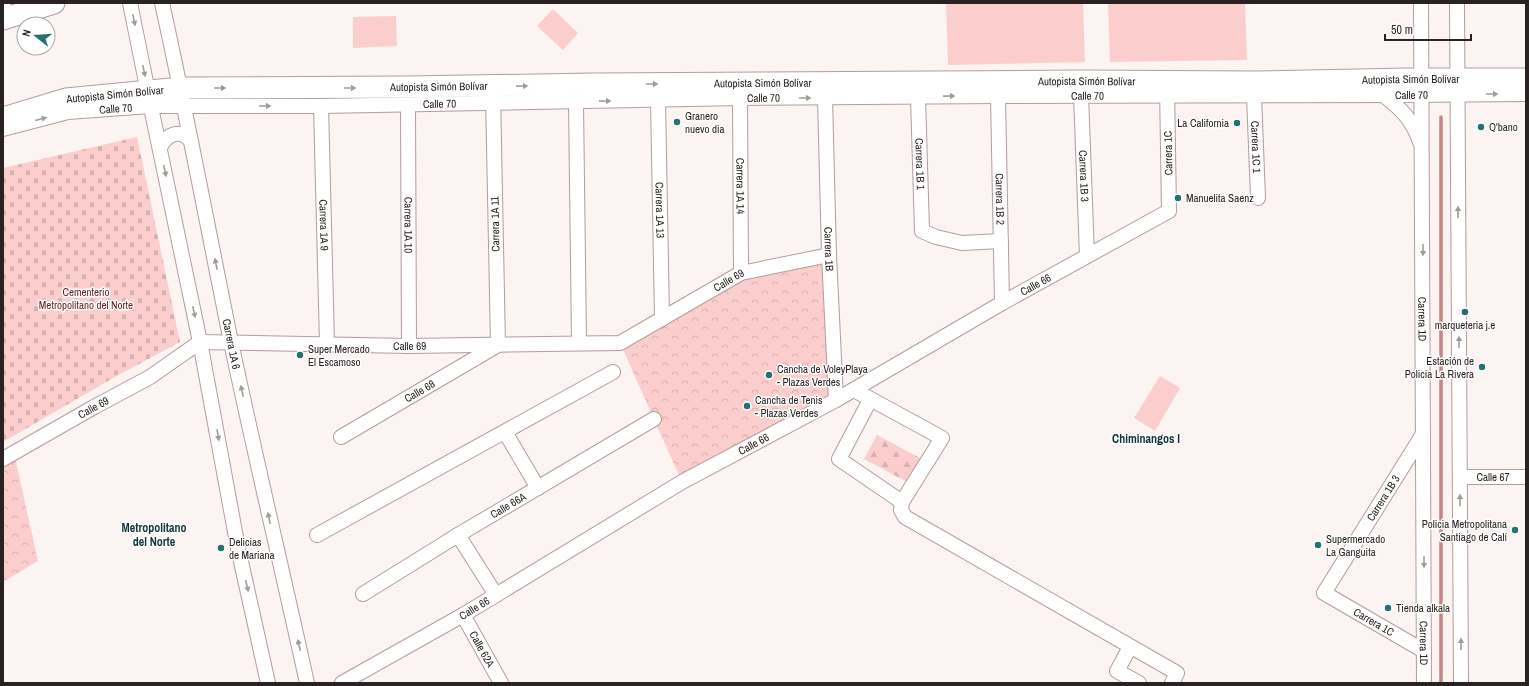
<svg xmlns="http://www.w3.org/2000/svg" width="1529" height="686" font-family="'Archivo Narrow',sans-serif">
<style>
.green{fill:#fbcecd}
.forest{fill:url(#forest-firs)}
.cemetery{fill:url(#cemetery-stones)}
.park{fill:url(#park-crowns)}
.lines{fill:none;stroke-linecap:round;stroke-linejoin:round}
.stream{stroke:#c68585;stroke-width:3.5}
.minor-casing{stroke:#b19d9c;stroke-width:16}
.highway-casing{stroke:#b19d9c;stroke-width:23}
.minor{stroke:#fff;stroke-width:14}
.highway{stroke:#fff;stroke-width:21}
.oneway{fill:#9f9c9c}
.poi-dot{fill:#257073;stroke:#fff;stroke-width:1.5}
.labels{text-anchor:middle;stroke-width:3;stroke-linejoin:round;paint-order:stroke}
.street-label{font-size:11px;fill:#2a2222;stroke:#fff}
.poi-label{font-size:11px;fill:#2a2222;stroke:#fff;text-anchor:start}
.park-label{font-size:11px;fill:#681a22;stroke:#fff}
.neighbourhood-label{font-size:12px;font-weight:bold;fill:#113436;stroke:#fff}
</style>
<defs>
<pattern id="forest-firs" width="22" height="20" patternUnits="userSpaceOnUse"><rect width="22" height="20" fill="#fbcecd"/><path d="M5 1l3.5 6h-7zM16 11l3.5 6h-7z" fill="#d7b1b0"/></pattern>
<pattern id="cemetery-stones" width="16" height="16" patternUnits="userSpaceOnUse"><rect width="16" height="16" fill="#fbcecd"/><path d="M2 7V4a2 2 0 0 1 4 0v3zM10 15v-3a2 2 0 0 1 4 0v3z" fill="#d7b1b0"/></pattern>
<pattern id="park-crowns" width="20" height="18" patternUnits="userSpaceOnUse"><rect width="20" height="18" fill="#fbcecd"/><path d="M2 6a3 3 0 1 1 6 0M12 15a3 3 0 1 1 6 0" fill="none" stroke="#d7b1b0"/></pattern>
</defs>
<rect width="100%" height="100%" fill="#fcf3f3"/>
<!-- green -->
<g class="green">
<polygon points="946,3 1083,3 1085,62 948,65"/>
<polygon points="1108,3 1245,3 1247,60 1110,62"/>
<polygon points="553,9 578,33 563,50 537,26"/>
<polygon points="396,16 397,46 353,48 353,17"/>
<polygon points="1160,376 1180,388 1155,431 1134,418"/>
</g>
<!-- forest -->
<polygon class="forest" points="877,435 922,459 909,483 864,459"/>
<!-- cemetery -->
<polygon class="cemetery" points="137,137 180,342 115,377 3,442 3,168"/>
<!-- park -->
<g class="park">
<polygon points="829,255 836,400 682,482 620,343 741,273"/>
<polygon points="14,453 38,561 3,582 3,459"/>
</g>
<g class="lines">
<!-- stream -->
<polyline class="stream" points="1441,117 1441,683"/>
<!-- minor casing -->
<g class="minor-casing">
<g id="minor">
<polyline points="3,3 4,3"/>
<polyline points="130,3 153,117 200,342 238,548 268,683"/>
<path id="s1" d="M162,3C187,116 208,229 231,342C255,456 282,569 307,683"/>
<path id="s2" d="M1421,3L1424,683"/>
<polyline points="1457,3 1461,683"/>
<path id="s3" d="M1081,95L1087,256"/>
<path d="M1383,95C1401,108 1413,121 1420,142"/>
<path id="s4" d="M998,96L1002,303"/>
<path id="s5" d="M1254,96L1258,198"/>
<path id="s6" d="M918,97L922,231L936,237L962,243L1001,241"/>
<path id="s7" d="M740,98L741,273"/>
<path id="s8" d="M825,98L829,255L836,400"/>
<path id="s9" d="M658,100L662,319"/>
<polyline points="576,102 579,342"/>
<path id="s10" d="M408,105L409,346"/>
<path id="s11" d="M321,106L327,344"/>
<path id="s12" d="M3,129L68,112L150,106H321L740,98L998,96L1405,95L1526,94"/>
<path d="M160,148C166,134 180,128 191,141"/>
<polyline points="854,390 942,438 902,502 901,510 905,517 1177,673 1172,683"/>
<polyline points="870,400 839,459 902,502"/>
<polyline points="505,432 538,488"/>
<path id="s13" d="M1423,434L1324,593L1424,651"/>
<path id="s14" d="M341,437L498,345L493,94"/>
<path id="s15" d="M3,459L94,407L150,377L200,342L409,346L620,343L741,273L829,255"/>
<path id="s16" d="M1460,477H1526"/>
<polyline points="317,535 613,372"/>
<polyline points="458,535 496,595"/>
<path id="s17" d="M363,594L458,535L654,419"/>
<path id="s18" d="M463,615L501,683"/>
<polyline points="1130,647 1117,671 1139,683"/>
<path id="s19" d="M342,683L463,615L682,482L836,400L1002,303L1169,211L1167,86"/>
</g>
</g>
<!-- highway casing -->
<g class="highway-casing">
<g id="highway">
<polyline points="3,19 54,3"/>
<path id="s20" d="M3,118L66,99L181,88L408,87L593,84L1081,81L1254,82L1406,79H1526"/>
</g>
</g>
<!-- minor -->
<use href="#minor" class="minor"/>
<!-- highway -->
<use href="#highway" class="highway"/>
</g>
<!-- one-way arrows -->
<defs><path id="oneway-solid" d="M-6-.8H1V-3.2L6.5 0L1 3.2V.8H-6Z"/></defs>
<g class="oneway">
<use href="#oneway-solid" transform="translate(134 20) rotate(79)"/>
<use href="#oneway-solid" transform="translate(144 71) rotate(79)"/>
<use href="#oneway-solid" transform="translate(652 84)"/>
<use href="#oneway-solid" transform="translate(522 86) rotate(-1)"/>
<use href="#oneway-solid" transform="translate(220 88)"/>
<use href="#oneway-solid" transform="translate(350 88)"/>
<use href="#oneway-solid" transform="translate(1492 94)"/>
<use href="#oneway-solid" transform="translate(949 96) rotate(-1)"/>
<use href="#oneway-solid" transform="translate(805 98)"/>
<use href="#oneway-solid" transform="translate(605 101) rotate(-1)"/>
<use href="#oneway-solid" transform="translate(265 106)"/>
<use href="#oneway-solid" transform="translate(41 119) rotate(-15)"/>
<use href="#oneway-solid" transform="translate(165 171) rotate(78)"/>
<use href="#oneway-solid" transform="translate(1458 212) rotate(-90)"/>
<use href="#oneway-solid" transform="translate(1423 250) rotate(90)"/>
<use href="#oneway-solid" transform="translate(216 264) rotate(-101)"/>
<use href="#oneway-solid" transform="translate(194 312) rotate(78)"/>
<use href="#oneway-solid" transform="translate(1459 342) rotate(-90)"/>
<use href="#oneway-solid" transform="translate(242 391) rotate(-102)"/>
<use href="#oneway-solid" transform="translate(218 435) rotate(80)"/>
<use href="#oneway-solid" transform="translate(1460 500) rotate(-90)"/>
<use href="#oneway-solid" transform="translate(269 518) rotate(-102)"/>
<use href="#oneway-solid" transform="translate(1424 562) rotate(90)"/>
<use href="#oneway-solid" transform="translate(247 586) rotate(77)"/>
<use href="#oneway-solid" transform="translate(1461 644) rotate(-90)"/>
<use href="#oneway-solid" transform="translate(299 645) rotate(-103)"/>
</g>
<!-- markers -->
<g class="poi-dot">
<circle cx="677" cy="122" r="4"/>
<circle cx="1237" cy="123" r="4"/>
<circle cx="1481" cy="127" r="4"/>
<circle cx="1178" cy="198" r="4"/>
<circle cx="1465" cy="312" r="4"/>
<circle cx="300" cy="355" r="4"/>
<circle cx="1482" cy="367" r="4"/>
<circle cx="769" cy="375" r="4"/>
<circle cx="747" cy="406" r="4"/>
<circle cx="1515" cy="530" r="4"/>
<circle cx="1318" cy="545" r="4"/>
<circle cx="221" cy="548" r="4"/>
<circle cx="1388" cy="608" r="4"/>
</g>
<g class="labels">
<!-- street labels -->
<g class="street-label">
<text dy="4" stroke="none"><textPath href="#s20" startOffset="1411">Autopista Simón Bolívar</textPath></text>
<text dy="4" stroke="none"><textPath href="#s20" startOffset="1087">Autopista Simón Bolívar</textPath></text>
<text dy="4" stroke="none"><textPath href="#s20" startOffset="763">Autopista Simón Bolívar</textPath></text>
<text dy="4" stroke="none"><textPath href="#s20" startOffset="439">Autopista Simón Bolívar</textPath></text>
<text dy="4" stroke="none"><textPath href="#s20" startOffset="115">Autopista Simón Bolívar</textPath></text>
<text dy="4" stroke="none"><textPath href="#s12" startOffset="1087">Calle 70</textPath></text>
<text dy="4" stroke="none"><textPath href="#s12" startOffset="1411">Calle 70</textPath></text>
<text dy="4" stroke="none"><textPath href="#s12" startOffset="763">Calle 70</textPath></text>
<text dy="4" stroke="none"><textPath href="#s12" startOffset="439">Calle 70</textPath></text>
<text dy="4" stroke="none"><textPath href="#s12" startOffset="115">Calle 70</textPath></text>
<text dy="4" stroke="none"><textPath href="#s5" startOffset="51">Carrera 1C 1</textPath></text>
<text transform="translate(1168 153) rotate(-91)" y="4">Carrera 1C</text>
<text dy="4" stroke="none"><textPath href="#s6" startOffset="67">Carrera 1B 1</textPath></text>
<text dy="4" stroke="none"><textPath href="#s3" startOffset="81">Carrera 1B 3</textPath></text>
<text dy="4" stroke="none"><textPath href="#s7" startOffset="88">Carrera 1A 14</textPath></text>
<text dy="4" stroke="none"><textPath href="#s4" startOffset="103">Carrera 1B 2</textPath></text>
<text dy="4" stroke="none"><textPath href="#s9" startOffset="110">Carrera 1A 13</textPath></text>
<text transform="translate(495 224) rotate(-91)" y="4">Carrera 1A 11</text>
<text dy="4" stroke="none"><textPath href="#s11" startOffset="119">Carrera 1A 9</textPath></text>
<text dy="4" stroke="none"><textPath href="#s10" startOffset="120">Carrera 1A 10</textPath></text>
<text dy="4" stroke="none"><textPath href="#s8" startOffset="151">Carrera 1B</textPath></text>
<text dy="4" stroke="none"><textPath href="#s15" startOffset="775">Calle 69</textPath></text>
<text dy="4" stroke="none"><textPath href="#s19" startOffset="800">Calle 66</textPath></text>
<text dy="4" stroke="none"><textPath href="#s2" startOffset="316">Carrera 1D</textPath></text>
<text dy="4" stroke="none"><textPath href="#s1" startOffset="348">Carrera 1A 6</textPath></text>
<text dy="4" stroke="none"><textPath href="#s15" startOffset="439">Calle 69</textPath></text>
<text dy="4" stroke="none"><textPath href="#s14" startOffset="91">Calle 68</textPath></text>
<text dy="4" stroke="none"><textPath href="#s15" startOffset="104">Calle 69</textPath></text>
<text dy="4" stroke="none"><textPath href="#s19" startOffset="476">Calle 66</textPath></text>
<text dy="4" stroke="none"><textPath href="#s16" startOffset="33">Calle 67</textPath></text>
<text transform="translate(1383 498) rotate(-58)" y="4">Carrera 1B 3</text>
<text dy="4" stroke="none"><textPath href="#s17" startOffset="170">Calle 66A</textPath></text>
<text dy="4" stroke="none"><textPath href="#s19" startOffset="152">Calle 66</textPath></text>
<text dy="4" stroke="none"><textPath href="#s13" startOffset="245">Carrera 1C</textPath></text>
<text dy="4" stroke="none"><textPath href="#s2" startOffset="640">Carrera 1D</textPath></text>
<text dy="4" stroke="none"><textPath href="#s18" startOffset="39">Calle 62A</textPath></text>
</g>
<!-- poi labels -->
<g class="poi-label">
<text x="685" y="120">Granero<tspan x="685" dy="13">nuevo dia</tspan></text>
<text x="1229" y="127" text-anchor="end">La California</text>
<text x="1489" y="131">Q'bano</text>
<text x="1186" y="202">Manuelita Saenz</text>
<text x="1465" y="329" text-anchor="middle">marqueteria j.e</text>
<text x="308" y="353">Super Mercado<tspan x="308" dy="13">El Escamoso</tspan></text>
<text x="1474" y="365" text-anchor="end">Estación de<tspan x="1474" dy="13">Policía La Rivera</tspan></text>
<text x="777" y="373">Cancha de VoleyPlaya<tspan x="777" dy="13">- Plazas Verdes</tspan></text>
<text x="755" y="404">Cancha de Tenis<tspan x="755" dy="13">- Plazas Verdes</tspan></text>
<text x="1507" y="528" text-anchor="end">Policia Metropolitana<tspan x="1507" dy="13">Santiago de Calí</tspan></text>
<text x="1326" y="543">Supermercado<tspan x="1326" dy="13">La Ganguita</tspan></text>
<text x="229" y="546">Delicias<tspan x="229" dy="13">de Mariana</tspan></text>
<text x="1396" y="612">Tienda alkala</text>
</g>
<!-- park labels -->
<g class="park-label">
<text x="86" y="296">Cementerio<tspan x="86" dy="13">Metropolitano del Norte</tspan></text>
</g>
<!-- neighbourhood labels -->
<g class="neighbourhood-label">
<text x="1146" y="443">Chiminangos I</text>
<text x="154" y="532">Metropolitano<tspan x="154" dy="14">del Norte</tspan></text>
</g>
</g>
<!-- border -->
<rect width="1529" height="686" fill="none" stroke="#2a2222" stroke-width="8"/>
<!-- north arrow -->
<g transform="translate(36 36) rotate(287)"><circle r="19" fill="#ffffff" stroke="#aaa7a7"/>
<path d="M0-3L7 15L0 10L-7 15Z" fill="#257073"/>
<text y="-6" font-size="11" font-weight="bold" text-anchor="middle" fill="#2a2222">N</text>
</g>
<!-- scale -->
<path d="M1385 34v6h86v-6" fill="none" stroke="#2a2222" stroke-width="2"/>
<text x="1391" y="34" font-size="12" fill="#2a2222" stroke="#ffffff" stroke-width="3" paint-order="stroke">50 m</text>
</svg>
